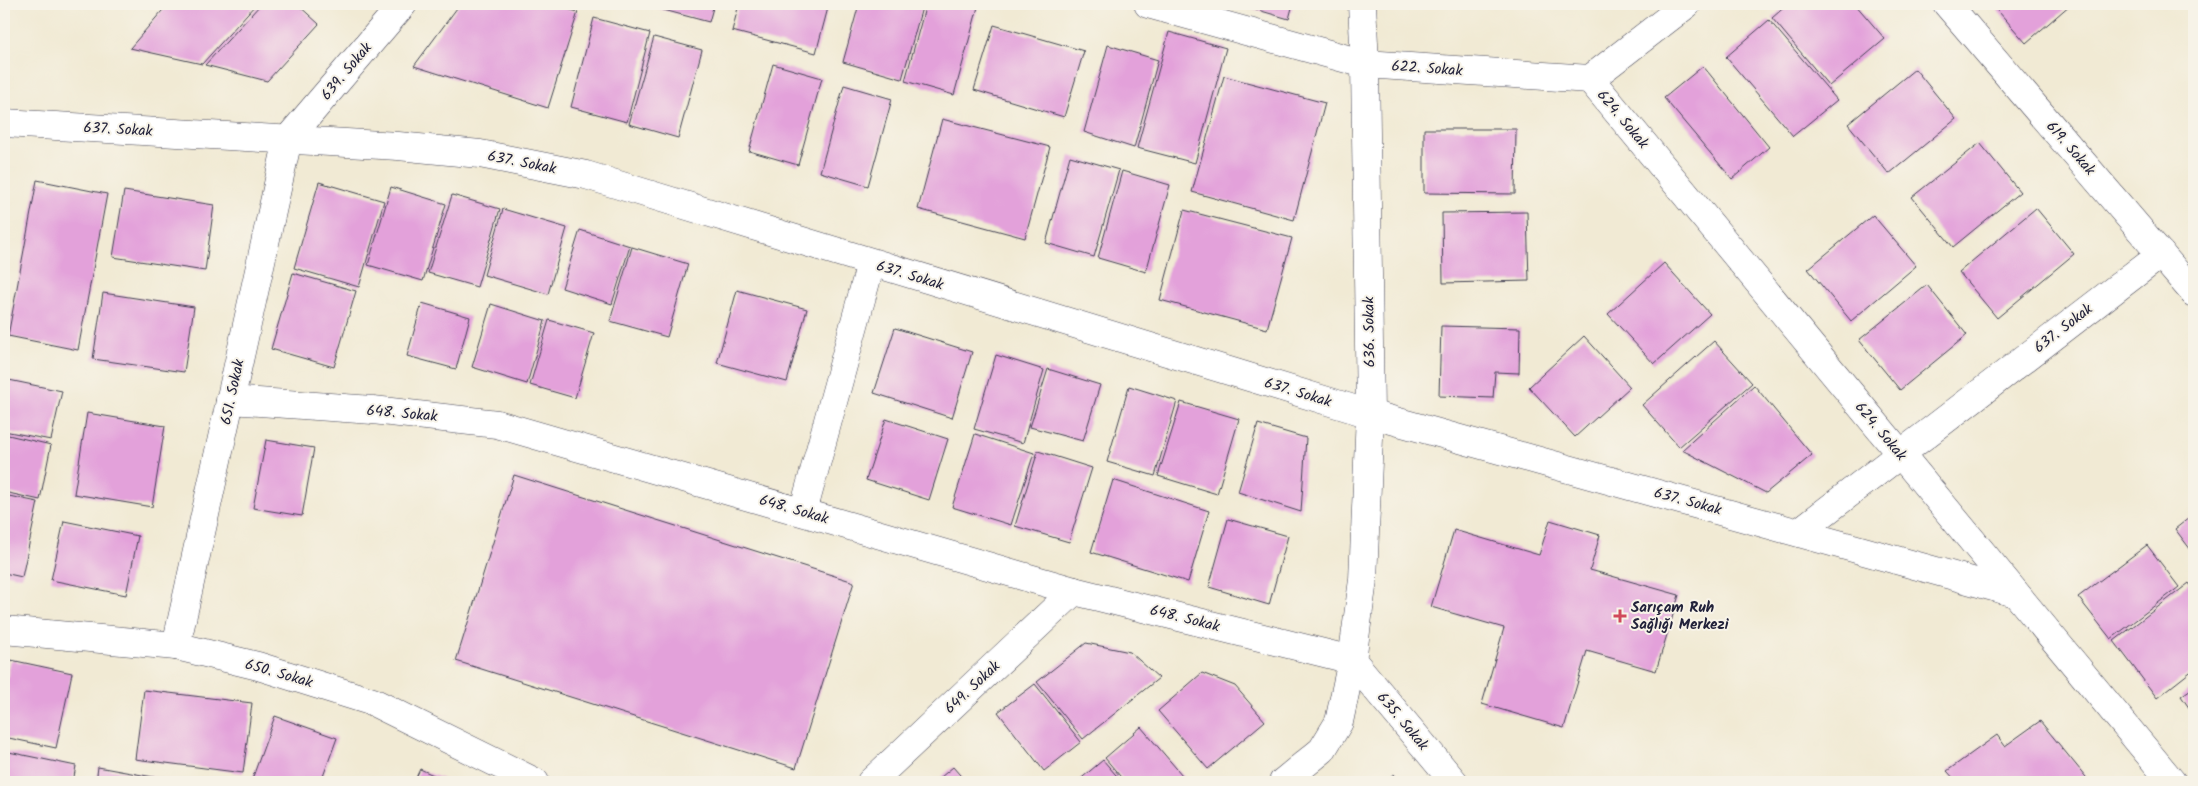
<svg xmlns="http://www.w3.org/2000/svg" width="2198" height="786" font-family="Kalam,sans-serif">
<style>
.building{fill:#e3a1da}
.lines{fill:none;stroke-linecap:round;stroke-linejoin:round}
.minor-casing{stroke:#414052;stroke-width:29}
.tertiary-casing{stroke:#414052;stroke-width:29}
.minor{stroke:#fff;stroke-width:28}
.tertiary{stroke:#fff;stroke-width:28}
.poi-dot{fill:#d1495b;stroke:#f7f3e8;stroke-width:2}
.labels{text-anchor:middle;stroke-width:4;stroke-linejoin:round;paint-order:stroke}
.street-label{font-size:15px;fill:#22223b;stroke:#f7f3e8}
.poi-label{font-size:15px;font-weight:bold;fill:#22223b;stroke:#f7f3e8;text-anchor:start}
</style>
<rect width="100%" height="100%" fill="#f7f3e8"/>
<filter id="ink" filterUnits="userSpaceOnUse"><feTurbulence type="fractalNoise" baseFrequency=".02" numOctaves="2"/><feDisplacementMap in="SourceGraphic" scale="10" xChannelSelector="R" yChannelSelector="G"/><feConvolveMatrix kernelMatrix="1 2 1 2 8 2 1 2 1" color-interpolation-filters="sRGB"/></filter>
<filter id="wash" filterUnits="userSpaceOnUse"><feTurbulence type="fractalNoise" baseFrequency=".0096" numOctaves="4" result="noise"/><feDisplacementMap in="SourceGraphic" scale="20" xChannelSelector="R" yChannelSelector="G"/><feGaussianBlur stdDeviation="1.12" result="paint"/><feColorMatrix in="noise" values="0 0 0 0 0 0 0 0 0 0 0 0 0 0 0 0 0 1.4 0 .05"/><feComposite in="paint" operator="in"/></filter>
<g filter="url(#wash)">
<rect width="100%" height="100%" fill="#f1ead4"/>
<g id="blocks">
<!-- building -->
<g class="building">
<polygon points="168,4 256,4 202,64 130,48"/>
<polygon points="261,4 297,4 319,24 267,81 205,65"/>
<polygon points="460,4 550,4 578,12 548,108 414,66"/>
<polygon points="641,4 714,4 709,22"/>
<polygon points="739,4 829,4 816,53 732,31"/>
<polygon points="859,4 923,4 902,79 843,62"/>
<polygon points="926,4 966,4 978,7 954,95 905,81"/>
<polygon points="1237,4 1293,4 1289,19"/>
<polygon points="1788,4 1855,4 1885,39 1829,86 1772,18"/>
<polygon points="1992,4 2071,4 2026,43"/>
<polygon points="594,18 650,33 627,122 571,107"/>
<polygon points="1769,20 1837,100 1793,136 1726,57"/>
<polygon points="994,25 1084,51 1064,117 974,90"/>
<polygon points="1169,32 1226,48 1195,163 1137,148"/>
<polygon points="654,37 702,50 678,138 629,124"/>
<polygon points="1108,45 1158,60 1134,148 1084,132"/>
<polygon points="773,64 822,78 798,165 749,151"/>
<polygon points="1703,66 1769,147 1732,179 1664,98"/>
<polygon points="1915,69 1956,119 1889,174 1848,124"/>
<polygon points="1224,76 1325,103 1294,220 1192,192"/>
<polygon points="844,85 892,99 868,186 820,172"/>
<polygon points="942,119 1050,147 1025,238 918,209"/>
<polygon points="1424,129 1516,129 1515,194 1424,193"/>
<polygon points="1980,143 2020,192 1953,247 1912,197"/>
<polygon points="1070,156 1119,170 1094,257 1046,243"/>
<polygon points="1122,171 1170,185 1146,272 1098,258"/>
<polygon points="37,180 107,194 78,350 8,336"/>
<polygon points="319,182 384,201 359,287 294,268"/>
<polygon points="391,187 446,204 423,281 368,265"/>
<polygon points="124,191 214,205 205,271 113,257"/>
<polygon points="452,195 500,209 477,287 428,273"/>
<polygon points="2036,208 2074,254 1997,318 1959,272"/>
<polygon points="503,209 567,228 548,294 484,275"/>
<polygon points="1184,210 1292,238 1267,329 1160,300"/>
<polygon points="1527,212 1529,281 1443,283 1442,213"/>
<polygon points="1873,215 1916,266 1851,321 1808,269"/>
<polygon points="580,230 630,246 612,304 562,288"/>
<polygon points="632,247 688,264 667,337 610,321"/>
<polygon points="1664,263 1710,314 1654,364 1608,314"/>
<polygon points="293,273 356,291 334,367 271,349"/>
<polygon points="1927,285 1967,335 1900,390 1859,340"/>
<polygon points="737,290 807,309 787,382 717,363"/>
<polygon points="103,293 194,307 184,372 93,359"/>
<polygon points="422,303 470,317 456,369 407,356"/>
<polygon points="491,304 545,321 527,384 472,367"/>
<polygon points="549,320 594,333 575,398 530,385"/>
<polygon points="1441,326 1520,328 1519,373 1495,372 1493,398 1439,396"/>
<polygon points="895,328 972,352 952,418 874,393"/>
<polygon points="1584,336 1630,387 1575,437 1529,387"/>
<polygon points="1714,341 1752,383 1679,447 1642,405"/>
<polygon points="996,355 1044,370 1023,443 974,429"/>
<polygon points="1048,369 1100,385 1083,441 1030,427"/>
<polygon points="4,379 62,391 51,440 4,431"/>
<polygon points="1754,385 1812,455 1766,493 1682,450"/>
<polygon points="1129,386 1177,401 1155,476 1107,462"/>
<polygon points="1181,402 1239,419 1217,494 1158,476"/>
<polygon points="87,413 165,426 152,507 74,494"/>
<polygon points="886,419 948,439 929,500 866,480"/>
<polygon points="1258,424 1306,438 1301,512 1238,492"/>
<polygon points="4,434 51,445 40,500 4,492"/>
<polygon points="975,434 1034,453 1011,525 952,507"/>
<polygon points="266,440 314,448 302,516 253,508"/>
<polygon points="1038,451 1092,468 1069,542 1015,526"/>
<polygon points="514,475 854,582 796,768 456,661"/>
<polygon points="1113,480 1209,511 1188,582 1091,552"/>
<polygon points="4,495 38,502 22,577 4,573"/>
<polygon points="2194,514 2194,554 2175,529"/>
<polygon points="1228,519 1288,536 1269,605 1209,587"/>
<polygon points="1550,520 1600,535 1590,570 1679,595 1656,671 1587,651 1564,728 1482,704 1504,628 1431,607 1454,530 1539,555"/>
<polygon points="64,521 138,536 126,595 51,580"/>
<polygon points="2147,545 2179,587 2111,639 2078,597"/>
<polygon points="2189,583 2194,590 2194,669 2157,698 2114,641"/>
<polygon points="1086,643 1130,652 1159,678 1083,739 1037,682"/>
<polygon points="11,660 72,673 56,748 4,737 4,695"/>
<polygon points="1202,673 1235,686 1265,721 1208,769 1158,711"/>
<polygon points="1035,684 1081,742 1044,771 998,712"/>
<polygon points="2194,687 2194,715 2181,696"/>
<polygon points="144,690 252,703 243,773 135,759"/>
<polygon points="275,716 337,738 321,782 251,782"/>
<polygon points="2040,721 2090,782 1957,782 1947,771 1997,735 2005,746"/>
<polygon points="1141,727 1188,782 1125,782 1105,758"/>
<polygon points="4,751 76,766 73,782 4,782"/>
<polygon points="1103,760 1122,782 1077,782"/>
<polygon points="98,767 175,781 175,782 96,782"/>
<polygon points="953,767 966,782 935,782"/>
<polygon points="420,769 449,782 414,782"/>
<polygon points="1394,774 1400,782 1383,782"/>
</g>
</g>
</g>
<g filter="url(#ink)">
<use href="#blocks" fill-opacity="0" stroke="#414052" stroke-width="1"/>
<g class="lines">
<!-- minor casing -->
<g class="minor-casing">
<g id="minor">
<polyline points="1148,4 1365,64 1590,79 1687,4"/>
<polyline points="1947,4 2194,293"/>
<polyline points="1590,79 2172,782"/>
<polyline points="230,400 373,410 497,424 1074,591 1352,660"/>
<polyline points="1370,414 2015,593"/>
<polyline points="803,512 871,263"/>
<polyline points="1799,532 2161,254"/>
<polyline points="4,630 176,646 258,666 373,702 535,782"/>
<polyline points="176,646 288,139 403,4"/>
<polyline points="871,782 1074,591"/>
</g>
</g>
<!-- tertiary casing -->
<g class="tertiary-casing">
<g id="tertiary">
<polyline points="4,123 398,146 480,154 586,175 1370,414"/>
<polyline points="1352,660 1454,782"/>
<polyline points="1283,782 1322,750 1339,722 1352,660 1363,580 1370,414 1365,64 1362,4"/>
</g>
</g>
<!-- minor -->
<use href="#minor" class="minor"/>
<!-- tertiary -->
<use href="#tertiary" class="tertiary"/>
</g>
</g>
<!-- markers -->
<path class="poi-dot" d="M1617.5 608.5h5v5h5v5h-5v5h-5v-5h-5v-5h5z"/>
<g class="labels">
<!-- street labels -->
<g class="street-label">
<text transform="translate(1427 68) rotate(4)" y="5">622. Sokak</text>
<text transform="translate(346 71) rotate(-50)" y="5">639. Sokak</text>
<text transform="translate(1623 119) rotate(50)" y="5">624. Sokak</text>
<text transform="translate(118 129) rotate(3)" y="5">637. Sokak</text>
<text transform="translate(2071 148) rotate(49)" y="5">619. Sokak</text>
<text transform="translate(522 162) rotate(11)" y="5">637. Sokak</text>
<text transform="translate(910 275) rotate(17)" y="5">637. Sokak</text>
<text transform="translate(2063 328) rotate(-38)" y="5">637. Sokak</text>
<text transform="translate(1369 332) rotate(-91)" y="5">636. Sokak</text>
<text transform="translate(232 392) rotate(-78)" y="5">651. Sokak</text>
<text transform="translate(1298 392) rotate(17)" y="5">637. Sokak</text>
<text transform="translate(402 413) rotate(5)" y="5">648. Sokak</text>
<text transform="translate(1881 431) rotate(50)" y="5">624. Sokak</text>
<text transform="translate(1688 501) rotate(15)" y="5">637. Sokak</text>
<text transform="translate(794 509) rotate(16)" y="5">648. Sokak</text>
<text transform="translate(1185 618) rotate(14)" y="5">648. Sokak</text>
<text transform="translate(279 673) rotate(16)" y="5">650. Sokak</text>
<text transform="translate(972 687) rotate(-43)" y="5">649. Sokak</text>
<text transform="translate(1403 721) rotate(50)" y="5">635. Sokak</text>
</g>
<!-- poi labels -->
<g class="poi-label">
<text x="1631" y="612">Sarıçam Ruh<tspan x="1631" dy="17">Sağlığı Merkezi</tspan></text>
</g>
</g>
<!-- margin -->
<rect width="2198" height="786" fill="none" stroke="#f7f3e8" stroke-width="20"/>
</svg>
